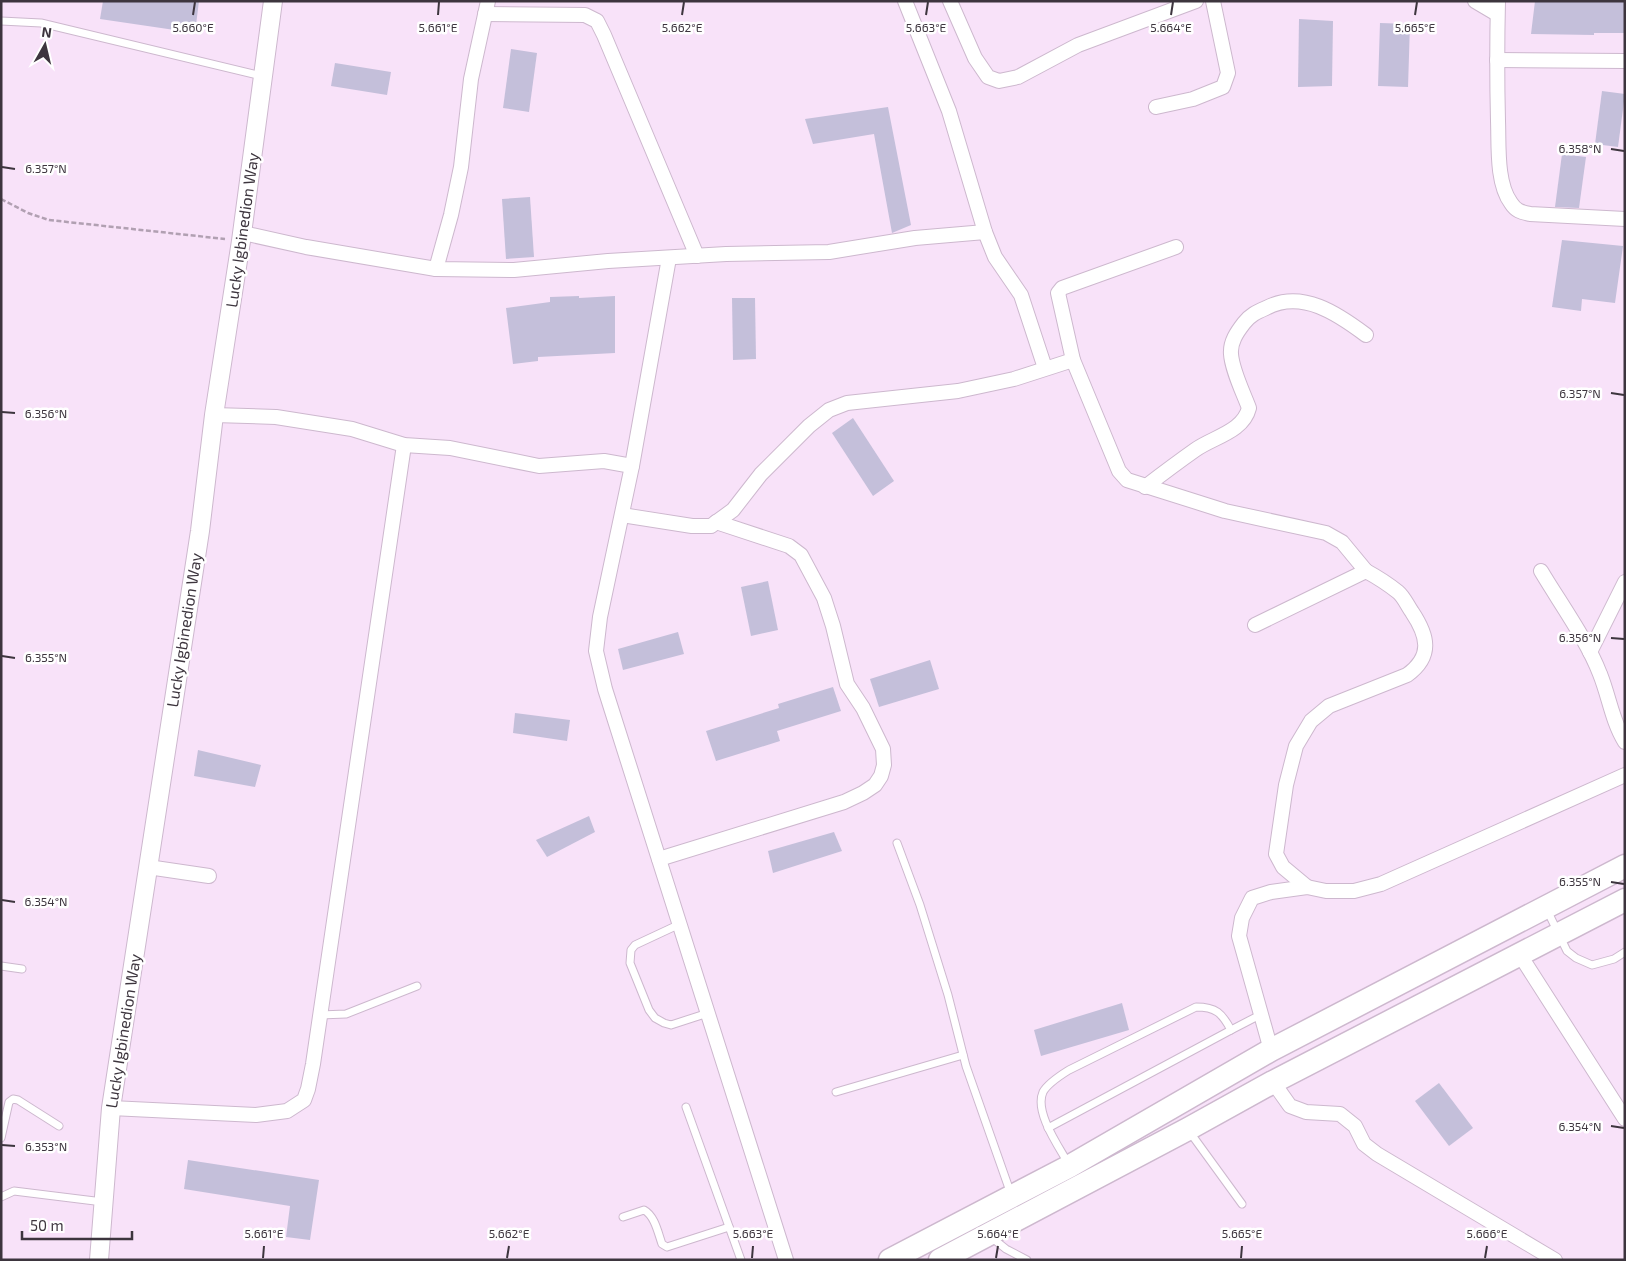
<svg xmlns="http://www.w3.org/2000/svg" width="1626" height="1261" font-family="'Exo 2',sans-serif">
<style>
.building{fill:#c4bfda}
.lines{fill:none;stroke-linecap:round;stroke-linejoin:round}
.service-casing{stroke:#cdb8ce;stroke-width:9}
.minor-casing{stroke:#cdb8ce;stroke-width:16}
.tertiary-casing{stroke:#cdb8ce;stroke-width:20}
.trunk-casing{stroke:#cdb8ce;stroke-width:25}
.path{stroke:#b1a0b2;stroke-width:2.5;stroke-dasharray:5 2.5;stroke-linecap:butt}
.service{stroke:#fff;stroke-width:7}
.minor{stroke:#fff;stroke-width:14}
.tertiary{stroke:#fff;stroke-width:18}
.trunk{stroke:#fff;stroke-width:22}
.ticks{fill:none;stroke:#3d353e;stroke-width:2}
.labels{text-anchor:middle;stroke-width:5;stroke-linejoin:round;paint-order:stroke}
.street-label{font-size:16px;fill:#3d353e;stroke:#fff}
.ticks-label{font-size:12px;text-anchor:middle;fill:#3d353e;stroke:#fff;stroke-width:5;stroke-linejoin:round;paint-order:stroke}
</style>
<rect width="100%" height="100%" fill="#f8e2f9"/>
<!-- building -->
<g class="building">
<polygon points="103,1 199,1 195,33 100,19"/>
<polygon points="1535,1 1625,1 1625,33 1594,33 1594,35 1531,34"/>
<polygon points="1299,19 1333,21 1332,86 1298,87"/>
<polygon points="1380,23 1410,24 1408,87 1378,86"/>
<polygon points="511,49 537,53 529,112 503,108"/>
<polygon points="335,63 391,72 387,95 331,86"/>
<polygon points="1602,91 1625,94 1618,147 1595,144"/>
<polygon points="888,107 911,225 892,233 874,134 813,144 805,119"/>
<polygon points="1562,154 1586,157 1579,208 1555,207"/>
<polygon points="530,197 534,257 506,259 502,199"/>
<polygon points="1562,240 1623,246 1615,303 1582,299 1581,311 1552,307"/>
<polygon points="579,296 579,298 615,296 615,353 538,357 538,361 513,364 506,308 550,302 550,297"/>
<polygon points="732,298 755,298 756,359 733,360"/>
<polygon points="853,418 894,481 873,496 832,433"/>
<polygon points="768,581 778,630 751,636 741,587"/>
<polygon points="678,632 684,654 623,670 618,649"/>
<polygon points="930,660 939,689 879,707 870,679"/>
<polygon points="833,687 841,711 777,731 780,741 716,761 706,731 779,708 778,704"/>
<polygon points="515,713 570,720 567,741 513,733"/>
<polygon points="198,750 261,765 255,787 194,776"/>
<polygon points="589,816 595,832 547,857 536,840"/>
<polygon points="834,832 842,851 773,873 768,851"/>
<polygon points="1122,1003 1129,1030 1041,1056 1034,1030"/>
<polygon points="1439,1083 1473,1128 1449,1146 1415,1101"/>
<polygon points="188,1160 319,1180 310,1240 286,1237 290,1206 184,1189"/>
</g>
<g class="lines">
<!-- service casing -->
<g class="service-casing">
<g id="service">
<polyline points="1,21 41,23 262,76"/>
<polyline points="897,843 920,905 948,995 966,1066 1011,1194"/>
<polyline points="1547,910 1567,951 1576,958 1592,965 1614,959 1625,952"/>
<polyline points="680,924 635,945 631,950 630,963 649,1010 655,1018 664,1023 671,1025 708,1013"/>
<polyline points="1,966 22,969"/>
<polyline points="320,1015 346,1014 417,986"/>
<polyline points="836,1092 963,1055"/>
<polyline points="686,1107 741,1260"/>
<polyline points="1048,1128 1231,1030"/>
<polyline points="1189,1131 1242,1204"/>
<polyline points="1,1138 9,1102 13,1099 18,1100 59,1126"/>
<path d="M1068,1163C1059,1147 1034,1112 1043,1092C1048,1083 1061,1075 1069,1070L1196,1007C1216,1007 1222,1013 1231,1030L1260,1015"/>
<polyline points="1,1197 14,1191 103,1202"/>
<path d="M623,1217L644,1210C655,1216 658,1233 662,1244L667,1247L729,1227"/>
<polyline points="991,1237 1006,1249 1027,1260"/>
</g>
</g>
<!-- minor casing -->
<g class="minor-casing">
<g id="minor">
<polyline points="905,1 949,111 985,232 995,257 1021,295 1045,368"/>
<polyline points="950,1 975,58 988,77 999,81 1018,77 1078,45 1196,1"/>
<polyline points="1475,1 1497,14"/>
<path d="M1498,1C1497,41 1497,81 1498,121C1499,144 1496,183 1511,203C1516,211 1521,212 1530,214L1625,219"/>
<polyline points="485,14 585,15 597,21 604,35 697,256"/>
<polyline points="1497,60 1625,61"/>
<polyline points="1156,107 1193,99 1223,87 1228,73 1213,1"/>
<polyline points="243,233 306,247 436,269 514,270 608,261 726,254 829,252 915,238 985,232"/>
<polyline points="1176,247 1062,288 1058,293 1073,360 1119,471 1127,480 1225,511 1326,533 1342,542 1366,571"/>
<polyline points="669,258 632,466 600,617 596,651 605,689 786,1260"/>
<polyline points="436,269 451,215 461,167 471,79 488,1"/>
<polyline points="214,415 276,417 352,429 404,445 450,448 539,466 604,461 632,466"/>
<path d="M1145,487C1162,474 1178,462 1195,450C1213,437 1243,432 1249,408C1243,392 1232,370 1231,354C1230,342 1237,332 1244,323C1250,315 1257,312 1266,308C1302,289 1338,314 1366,335"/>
<polyline points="622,515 692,526 711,526 733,510 761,474 809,426 829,410 847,403 958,391 1014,379 1073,360"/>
<path d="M1541,571C1560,603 1587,640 1600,674C1609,696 1612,721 1625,742"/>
<path d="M1255,625L1366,571C1377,577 1388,584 1398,592C1404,597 1407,605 1412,612C1428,636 1433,656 1407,675L1329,706L1311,721L1296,746L1286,785L1276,854L1283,867L1307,887"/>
<polyline points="1590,652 1625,582"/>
<polyline points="659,859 844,802 863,793 875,785 881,776 884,765 883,749 863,708 847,684 833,626 824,598 801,555 789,546 716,522"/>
<polyline points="148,867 209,876"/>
<polyline points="1520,955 1625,1119"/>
<polyline points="1271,1050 1239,936 1242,918 1252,898 1271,892 1307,887 1326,891 1354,891 1381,884 1625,775"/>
<polyline points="1273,1082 1290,1106 1306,1112 1340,1114 1355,1126 1364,1144 1377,1154 1555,1260"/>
<polyline points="111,1108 256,1115 287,1111 304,1100 308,1089 313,1064 404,445"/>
</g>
</g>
<!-- tertiary casing -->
<g class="tertiary-casing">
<polyline id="tertiary" points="99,1260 111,1108 200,531 214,415 241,241 273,1"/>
</g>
<!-- trunk casing -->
<g class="trunk-casing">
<g id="trunk">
<polyline points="890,1260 1070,1166 1271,1050 1625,866"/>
<polyline points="940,1260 1188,1129 1273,1082 1625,900"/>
</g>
</g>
<!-- path -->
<polyline class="path" points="1,199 28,213 49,220 225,239"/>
<!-- service -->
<use href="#service" class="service"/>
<!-- minor -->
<use href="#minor" class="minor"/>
<!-- tertiary -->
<use href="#tertiary" class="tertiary"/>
<!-- trunk -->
<use href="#trunk" class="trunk"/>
</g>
<!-- ticks -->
<path class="ticks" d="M193,15L195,2M438,15L439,2M682,15L684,2M926,15L928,2M1171,15L1173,2M1415,15L1417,2M1611,149L1624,151M2,167L15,169M1611,393L1624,395M2,412L15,413M1611,638L1624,639M2,656L15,658M1611,882L1624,884M2,900L15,902M1611,1126L1624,1128M2,1145L15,1146M263,1258L264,1246M507,1258L509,1246M752,1258L753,1246M996,1258L998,1246M1241,1258L1242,1246M1485,1258L1487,1246"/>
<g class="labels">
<!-- street labels -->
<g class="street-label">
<text transform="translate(242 230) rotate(-82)" y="6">Lucky Igbinedion Way</text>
<text transform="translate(184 630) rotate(-81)" y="6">Lucky Igbinedion Way</text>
<text transform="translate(123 1031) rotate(-81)" y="6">Lucky Igbinedion Way</text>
</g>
</g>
<g class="ticks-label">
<text x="193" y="32">5.660°E</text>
<text x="438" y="32">5.661°E</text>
<text x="682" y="32">5.662°E</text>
<text x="926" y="32">5.663°E</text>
<text x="1171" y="32">5.664°E</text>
<text x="1415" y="32">5.665°E</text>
<text x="1580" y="153">6.358°N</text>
<text x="46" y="173">6.357°N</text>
<text x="1580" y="398">6.357°N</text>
<text x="46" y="418">6.356°N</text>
<text x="1580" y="642">6.356°N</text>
<text x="46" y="662">6.355°N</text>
<text x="1580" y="886">6.355°N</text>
<text x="46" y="906">6.354°N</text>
<text x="1580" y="1131">6.354°N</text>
<text x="46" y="1151">6.353°N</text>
<text x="264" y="1238">5.661°E</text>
<text x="509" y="1238">5.662°E</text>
<text x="753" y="1238">5.663°E</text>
<text x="998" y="1238">5.664°E</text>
<text x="1242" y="1238">5.665°E</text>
<text x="1487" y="1238">5.666°E</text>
</g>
<!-- border -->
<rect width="1626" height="1261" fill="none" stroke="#3d353e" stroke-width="5"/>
<!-- north arrow -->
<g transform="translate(45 45) rotate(8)" stroke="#ffffff" stroke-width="4" paint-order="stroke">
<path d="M0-4L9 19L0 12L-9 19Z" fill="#3d353e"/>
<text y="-8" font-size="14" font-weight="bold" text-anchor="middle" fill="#3d353e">N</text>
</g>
<!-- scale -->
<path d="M22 1231v8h110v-8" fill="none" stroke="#3d353e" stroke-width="2.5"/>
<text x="30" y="1231" font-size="15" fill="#3d353e" stroke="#ffffff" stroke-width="4" paint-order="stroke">50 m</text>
</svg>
